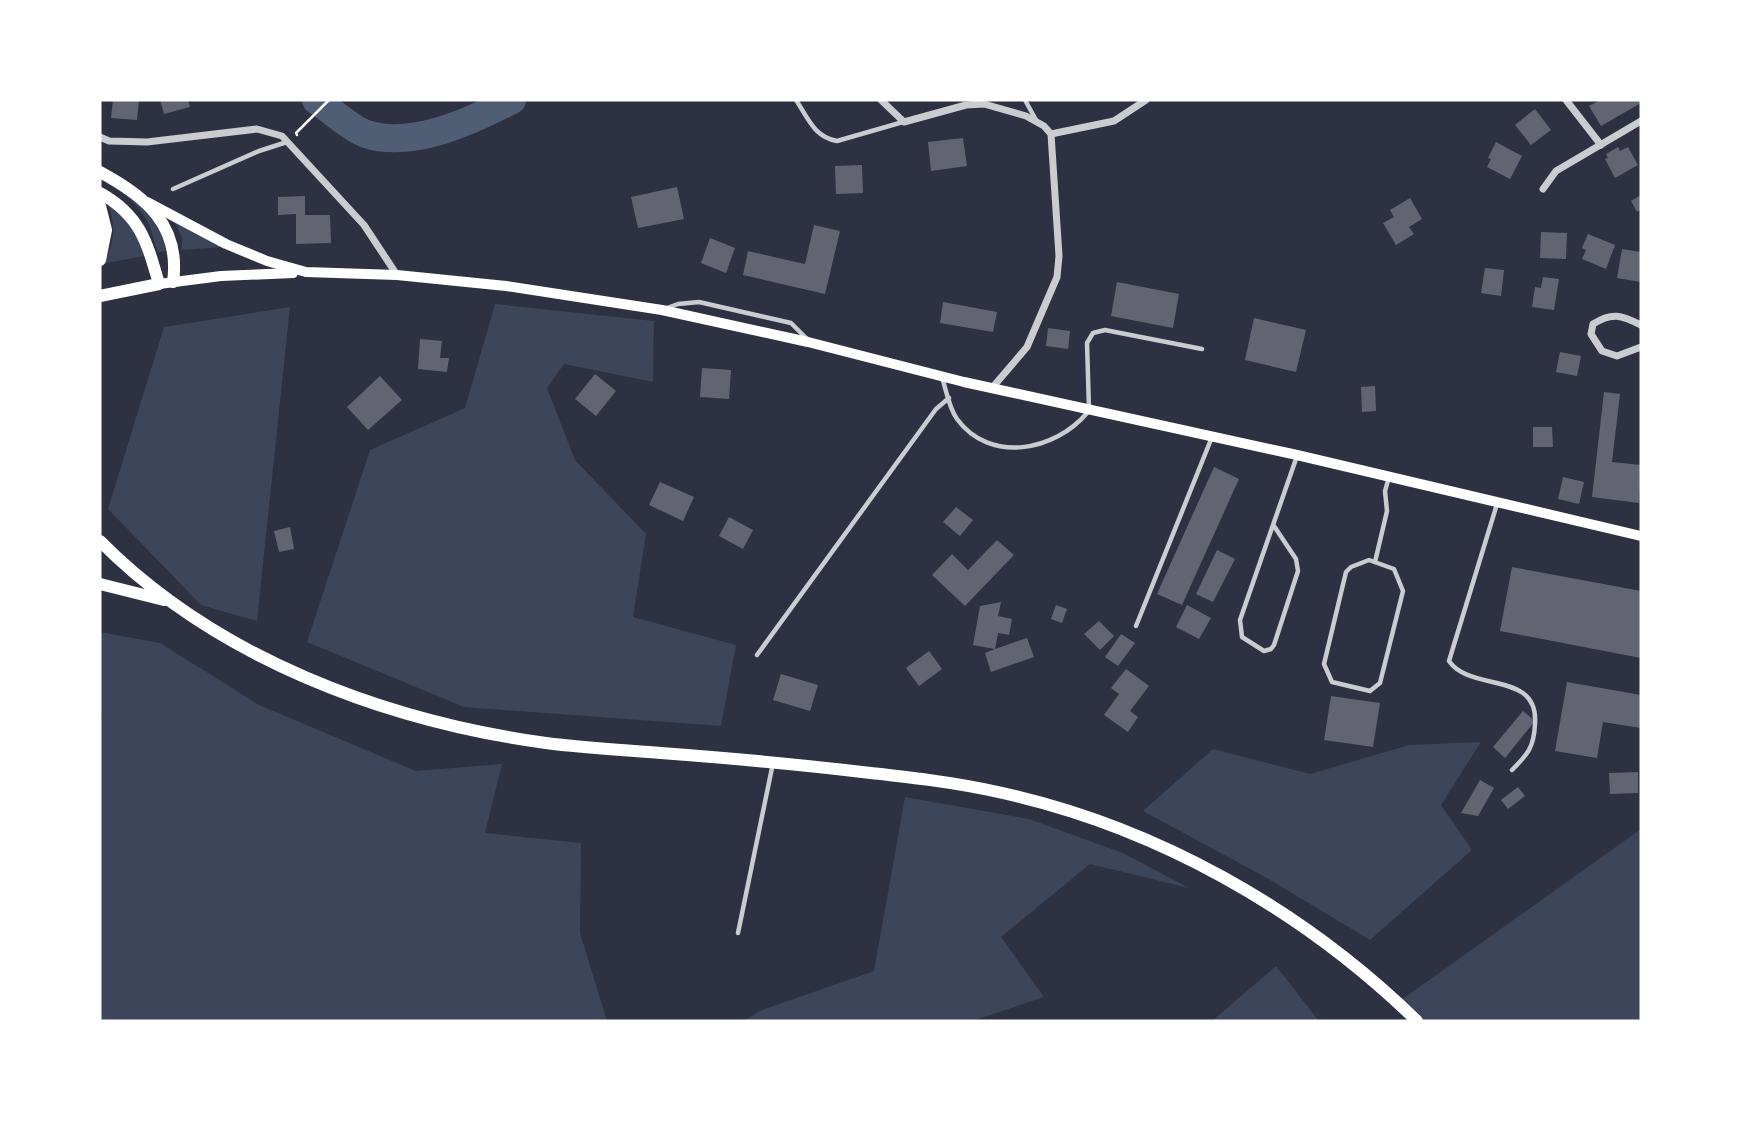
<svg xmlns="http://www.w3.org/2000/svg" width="1741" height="1121" font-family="Georgia,serif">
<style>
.green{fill:#3c4559}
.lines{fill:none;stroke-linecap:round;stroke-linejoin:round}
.river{stroke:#4f5d75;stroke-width:28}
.building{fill:#626471}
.path{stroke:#fff;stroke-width:2.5}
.service{stroke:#caccd0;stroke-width:4.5}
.minor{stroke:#caccd0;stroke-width:7}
.secondary{stroke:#fff;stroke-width:10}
.primary{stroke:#fff;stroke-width:12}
</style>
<rect width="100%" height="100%" fill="#2d3142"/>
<!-- green -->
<g class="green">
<path d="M100,173L155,217L166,246L165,251L158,252C154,243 153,234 149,225C138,202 121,191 100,179Z"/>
<path d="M108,203L135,224L144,256L102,264C116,246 115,224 108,203Z"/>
<polygon points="171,214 237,246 182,250 182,238"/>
<polygon points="495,304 654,321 653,382 564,364 547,388 575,460 646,534 633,617 736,645 721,726 464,707 307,642 370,450 465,408"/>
<polygon points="290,307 257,621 201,605 108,509 164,327"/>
<polygon points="100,632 160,643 259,705 416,771 502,764 485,833 581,843 580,933 607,1021 100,1021 100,724 102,715 100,713"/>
<polygon points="1481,742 1441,805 1472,850 1370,940 1265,877 1143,811 1213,749 1310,774 1409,745"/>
<polygon points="905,797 1029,819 1123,853 1189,888 1090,864 1001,937 1044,997 972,1021 743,1021 762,1010 874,971"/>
<polygon points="1641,829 1641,1021 1416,1021 1397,1003"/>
<polygon points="1276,966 1319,1021 1212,1021"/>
</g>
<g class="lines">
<!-- river -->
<path class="river" d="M316,100C328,108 353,130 366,134C412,149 472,121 512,100"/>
</g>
<!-- building -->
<g class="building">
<polygon points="113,100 139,100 137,120 111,118"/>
<polygon points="160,100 188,100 190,107 164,114"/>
<polygon points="1600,100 1639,100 1641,103 1601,126 1589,106"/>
<polygon points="1535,109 1551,130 1531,145 1515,125"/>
<polygon points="963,138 967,166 931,171 928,142"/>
<polygon points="1496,142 1522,156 1510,179 1487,167 1491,159 1488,158"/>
<polygon points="1618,147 1620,151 1628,147 1638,165 1615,178 1605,159 1608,158 1606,154"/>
<polygon points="862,165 863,193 836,194 835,166"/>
<polygon points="677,187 684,219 638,228 631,197"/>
<polygon points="1641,195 1641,209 1637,212 1631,201"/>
<polygon points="305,196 305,215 330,215 331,243 296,244 296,214 278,215 278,197"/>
<polygon points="1410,198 1422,219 1409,227 1414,234 1396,245 1383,223 1394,217 1390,210"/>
<polygon points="814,225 840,231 825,294 743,275 748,251 805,264"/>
<polygon points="1541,232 1567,233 1566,259 1540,258"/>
<polygon points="1588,234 1615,245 1606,269 1582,259 1586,250 1582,248"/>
<polygon points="710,238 735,248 726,273 701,263"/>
<polygon points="1622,249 1641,252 1641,282 1617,278"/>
<polygon points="1485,268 1504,270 1501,296 1481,293"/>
<polygon points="1543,277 1559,279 1554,310 1532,307 1535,287 1541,288"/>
<polygon points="1117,282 1179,294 1173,328 1111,316"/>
<polygon points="943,302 997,312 993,332 940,323"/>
<polygon points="1254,318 1306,330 1296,372 1245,360"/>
<polygon points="1048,328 1070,331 1068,349 1046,346"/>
<polygon points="420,339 442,341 440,358 449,358 447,372 418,369"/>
<polygon points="1560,352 1581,356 1577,376 1556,372"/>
<polygon points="702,368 731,370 729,399 700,397"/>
<polygon points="595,374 616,391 596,416 575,399"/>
<polygon points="380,376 402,400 368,430 347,407"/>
<polygon points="1375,386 1376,411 1362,412 1361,387"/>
<polygon points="1604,392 1620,394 1612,462 1641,465 1639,503 1592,497"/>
<polygon points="1533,427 1552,427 1553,447 1533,447"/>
<polygon points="1214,467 1239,479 1182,605 1157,594"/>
<polygon points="1563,477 1584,482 1579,504 1558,499"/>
<polygon points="660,482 694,497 683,521 649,505"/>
<polygon points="956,507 973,520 960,536 943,522"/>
<polygon points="729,517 753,530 743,549 719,536"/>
<polygon points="290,527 294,549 279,552 274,531"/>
<polygon points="997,540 1014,555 965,606 932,575 952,554 968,570"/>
<polygon points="1217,550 1235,559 1213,602 1196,594"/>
<polygon points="1512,567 1641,591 1641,658 1500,631"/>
<polygon points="1001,602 998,616 1012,619 1009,635 998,633 995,649 1027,638 1034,657 991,672 985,653 995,649 973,645 980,606"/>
<polygon points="1056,605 1067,609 1062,623 1051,619"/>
<polygon points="1187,605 1211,618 1199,639 1176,627"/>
<polygon points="1099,621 1114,636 1100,650 1084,634"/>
<polygon points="1121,634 1135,643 1118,666 1105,657"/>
<polygon points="929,651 942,669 919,686 906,668"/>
<polygon points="1126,669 1149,686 1130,711 1138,717 1128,732 1104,715 1119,694 1111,688"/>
<polygon points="781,674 818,685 810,711 773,700"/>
<polygon points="1567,682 1641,695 1641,728 1603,722 1597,758 1555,751"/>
<polygon points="1331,696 1380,703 1373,747 1324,740"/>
<polygon points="1523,711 1535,721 1505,758 1493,747"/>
<polygon points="1638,772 1638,793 1610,794 1609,773"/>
<polygon points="1480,780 1494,788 1478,816 1461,813"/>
<polygon points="1518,787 1525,796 1508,809 1501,800"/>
</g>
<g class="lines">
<!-- path -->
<polyline class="path" points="297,135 296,133 329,100"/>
<!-- service -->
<g class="service">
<path d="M796,100C808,118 814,137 837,141L903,122"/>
<polyline points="1025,100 1036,120"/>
<polyline points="173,189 259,151 287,142"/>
<polyline points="667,308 678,304 699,302 791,323 806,338"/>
<path d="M942,377C946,390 949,408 957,419C990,464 1055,451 1087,413L1089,409L1087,343L1093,333L1105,330L1202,349"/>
<path d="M1497,504L1449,661C1471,693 1539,670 1535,724C1534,747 1528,754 1512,770"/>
<polyline points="1274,526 1296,559 1298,571 1274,645 1271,649 1264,651 1242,637 1240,620 1297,456"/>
<polygon points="1369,560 1394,569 1403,591 1380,683 1370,691 1332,682 1324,664 1346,572 1351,567"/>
<polyline points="1375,562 1387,511 1385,491 1389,477"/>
<polyline points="1136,626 1212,437"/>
<polyline points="757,655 936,409 949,398"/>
<polyline points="738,933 773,763"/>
</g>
<!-- minor -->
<g class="minor">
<polyline points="881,100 904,122 966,105 984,104 1026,116 1044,126 1051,134 1059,256 1057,277 1027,347 992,388"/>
<polyline points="1566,100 1601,145"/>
<polyline points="1051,134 1114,121 1146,100"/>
<polyline points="100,137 109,141 147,142 257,129 282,136 364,225 397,275"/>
<polyline points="1543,189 1556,171 1641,121"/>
<path d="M1641,325C1621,315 1612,312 1593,324L1591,334L1602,351L1617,356L1641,347"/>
</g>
<!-- secondary -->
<g class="secondary">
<polyline points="147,202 226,244 267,261 306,272 397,275 506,286 662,310 808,342 964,382 1297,455 1641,536"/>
<polyline points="159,284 221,276 293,273"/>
</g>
<!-- primary -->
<g class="primary">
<path d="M100,172C145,196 181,225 173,282"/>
<path d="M100,193C140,215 147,242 159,284L100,296"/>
<polyline points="100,206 106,230 100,260"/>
<path d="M100,541C216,658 385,721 546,743C584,748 623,750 661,753C728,758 795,764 862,772C908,777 953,782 998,792C1155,826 1302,909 1417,1021"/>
<polyline points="100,584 164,600"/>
</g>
</g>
<!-- border -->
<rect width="1741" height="1121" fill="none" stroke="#ffffff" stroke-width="203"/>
</svg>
